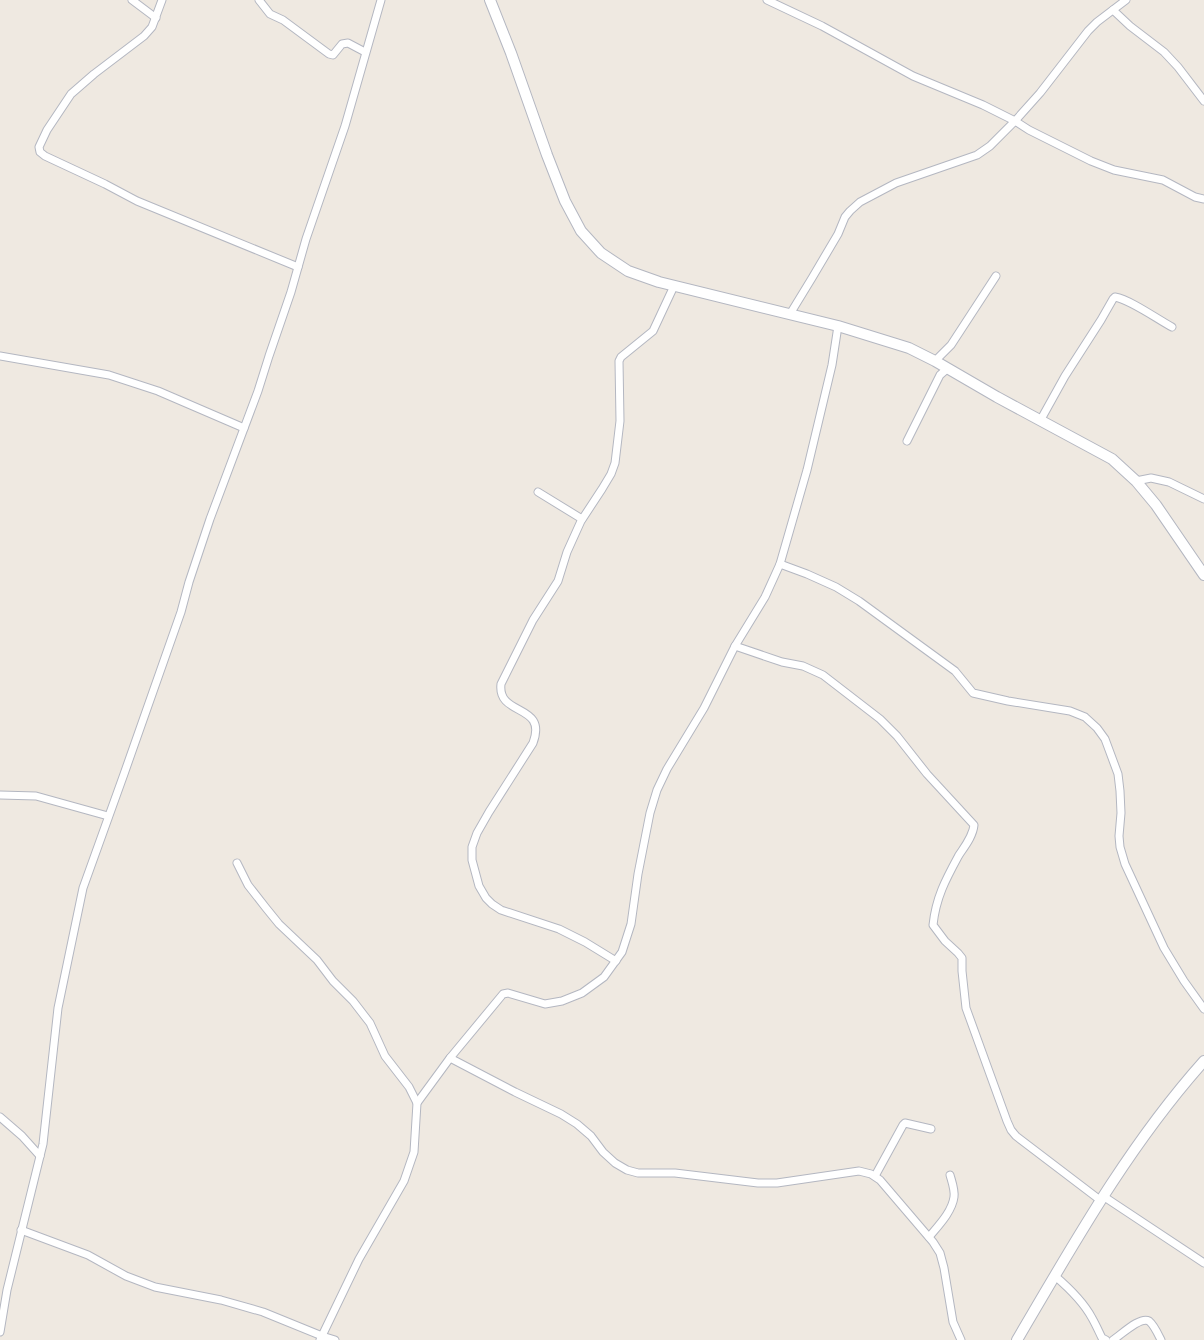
<svg xmlns="http://www.w3.org/2000/svg" width="1204" height="1340" font-family="Cabin,sans-serif">
<style>
.lines{fill:none;stroke-linecap:round;stroke-linejoin:round}
.street-casing{stroke:#b4b7c1;stroke-width:9}
.secondary-casing{stroke:#b4b7c1;stroke-width:12}
.street{stroke:#fff;stroke-width:7}
.secondary{stroke:#fff;stroke-width:10}
</style>
<rect width="100%" height="100%" fill="#efe9e1"/>
<g class="lines">
<!-- street casing -->
<g class="street-casing">
<g id="street">
<polyline points="132,0 156,18"/>
<polyline points="162,0 152,27 144,36 94,74 71,94 47,130 39,147 40,152 45,156 105,184 137,201 298,267"/>
<polyline points="259,0 270,14 283,20 329,54 333,55 342,44 348,43 365,52"/>
<polyline points="767,0 822,26 913,76 983,105 1015,121 1029,130 1091,161 1114,170 1163,180 1195,197 1204,199"/>
<polyline points="1113,10 1130,26 1164,52 1178,67 1204,101"/>
<polyline points="790,314 812,278 838,234 845,217 850,211 860,202 896,183 977,155 990,146 1015,121 1040,93 1088,31 1097,22 1126,0"/>
<polyline points="0,356 109,375 158,391 244,428"/>
<polyline points="935,361 951,345 996,276"/>
<path d="M1040,421L1065,376L1101,320L1113,299L1115,297C1131,300 1157,319 1172,327"/>
<polyline points="907,441 940,375 948,368"/>
<polyline points="1136,481 1151,478 1169,482 1204,499"/>
<polyline points="538,492 582,519"/>
<polyline points="780,564 807,574 836,587 859,601 955,671 973,693 1008,701 1070,711 1085,717 1097,728 1105,739 1118,774 1120,791 1121,813 1119,836 1120,847 1125,864 1164,948 1184,981 1204,1009"/>
<path d="M735,646L782,662L803,666L823,675L880,719L897,736L927,774L974,825C973,836 965,846 959,855C946,879 936,897 933,925L945,941L958,953L962,958V971L966,1008L1007,1121L1011,1130L1016,1136L1100,1200"/>
<polyline points="0,795 36,796 108,816"/>
<polyline points="237,863 248,885 266,908 279,924 317,960 333,981 353,1001 363,1014 370,1023 385,1056 409,1087 417,1103"/>
<path d="M616,961L585,942L559,929L501,910L492,904L486,898L479,886L472,860V847L477,833L489,812L533,743C548,703 497,717 501,684L533,620L558,581L567,552L581,521L602,489L611,474L615,463L620,421L619,361L621,357L653,331L674,286"/>
<polyline points="450,1058 515,1092 561,1114 577,1124 591,1136 603,1152 615,1163 627,1170 638,1173 675,1173 758,1183 777,1183 859,1171 871,1174 880,1180 933,1242 940,1253 944,1268 953,1322 961,1340"/>
<polyline points="0,1117 22,1136 40,1156"/>
<polyline points="875,1176 903,1125 905,1123 931,1129"/>
<polyline points="1103,1196 1204,1263"/>
<polyline points="21,1230 88,1255 126,1276 155,1287 221,1300 263,1312 322,1336 335,1340"/>
<path d="M929,1237C938,1226 952,1212 954,1197C955,1190 952,1182 950,1175"/>
<path d="M1055,1276C1069,1288 1083,1301 1092,1318C1096,1325 1099,1332 1102,1338L1106,1340"/>
<polyline points="0,1332 7,1290 43,1144 58,1008 83,888 124,774 181,612 189,582 210,519 258,391 269,356 291,292 306,239 345,126 381,0"/>
<polyline points="320,1340 359,1259 404,1181 414,1152 417,1103 450,1058 503,994 508,993 545,1004 562,1001 582,993 604,977 622,952 631,924 638,874 650,813 657,790 667,769 704,708 735,646 765,597 780,564 807,470 832,365 838,326"/>
<path d="M1113,1340C1121,1335 1140,1316 1149,1321C1154,1325 1158,1334 1161,1340"/>
</g>
</g>
<!-- secondary casing -->
<g class="secondary-casing">
<g id="secondary">
<polyline points="490,0 511,53 547,155 565,201 581,231 601,253 628,271 659,282 838,326 909,348 935,361 997,397 1112,459 1136,481 1156,505 1204,575"/>
<path d="M1017,1340C1074,1243 1129,1145 1204,1061"/>
</g>
</g>
<!-- street -->
<use href="#street" class="street"/>
<!-- secondary -->
<use href="#secondary" class="secondary"/>
</g>
</svg>
